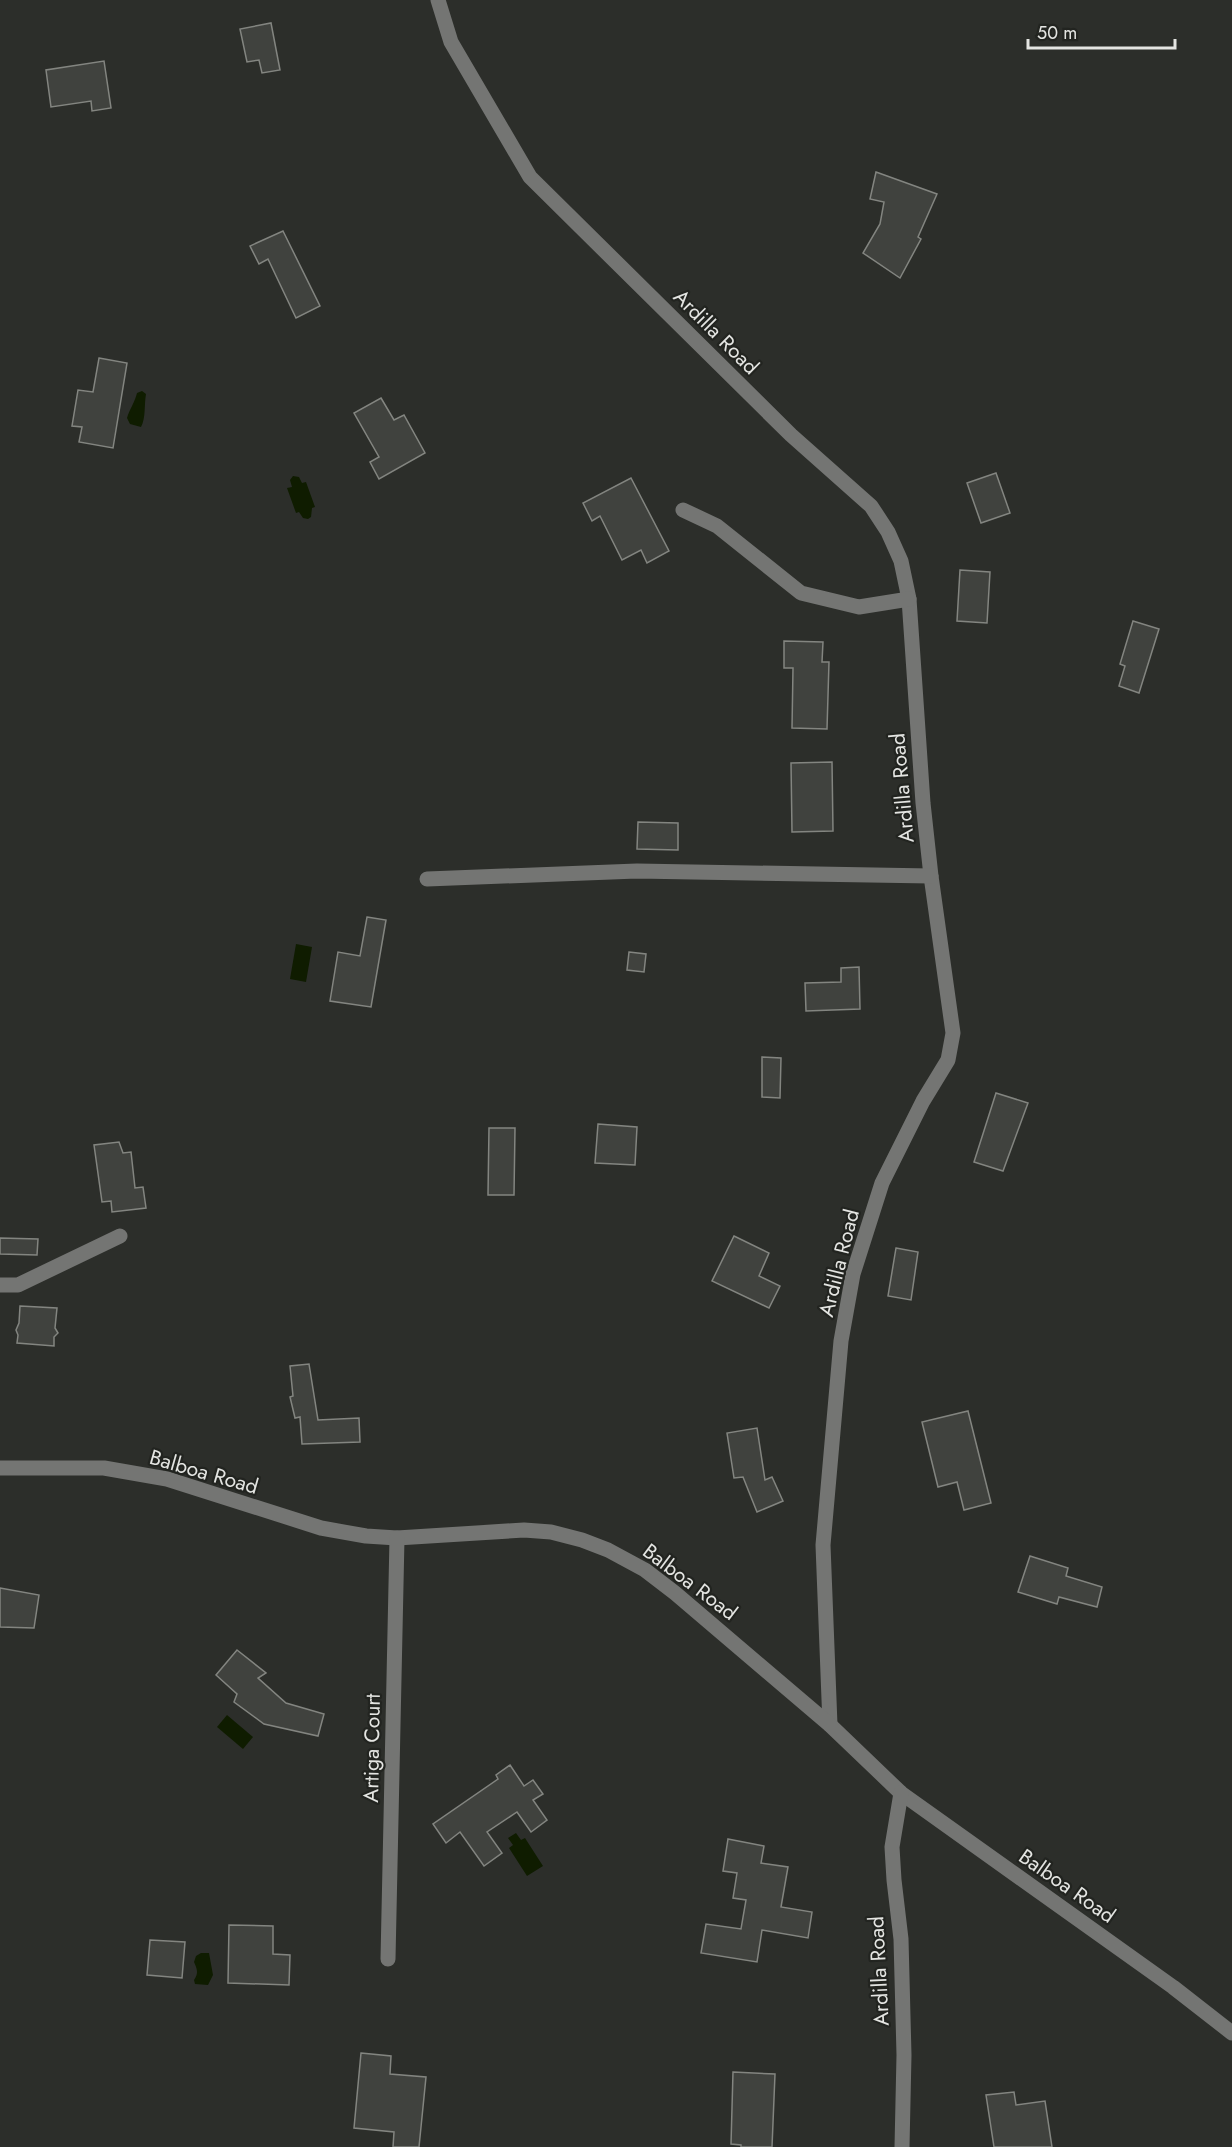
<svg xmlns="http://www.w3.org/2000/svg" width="1232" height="2147" viewBox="0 0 1232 2147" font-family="Jost,sans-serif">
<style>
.water{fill:#0f1c00}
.building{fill:#40423e;stroke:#838580;stroke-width:1.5}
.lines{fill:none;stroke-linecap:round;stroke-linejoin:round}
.minor{stroke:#747573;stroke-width:15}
.labels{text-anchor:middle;stroke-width:4.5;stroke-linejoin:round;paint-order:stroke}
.street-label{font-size:21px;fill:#e4e5e2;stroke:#222420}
</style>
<rect width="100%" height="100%" fill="#2c2e2a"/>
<g class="water">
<path d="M 142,391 L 146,394 C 144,405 146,418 141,427 L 130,424 L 127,418 C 129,410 135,402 137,393 Z"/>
<path d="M 293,476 L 299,477 L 302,483 L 306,482 L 315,507 L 312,508 L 311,517 L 308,519 L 303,518 L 299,512 L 296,513 L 287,488 L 292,487 L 290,480 Z"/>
<path d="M 296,944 L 312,947 L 306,982 L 290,979 Z"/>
<path d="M 227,1715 L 253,1737 L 243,1749 L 217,1727 Z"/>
<path d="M 516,1833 L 521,1840 L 525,1838 L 543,1866 L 527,1876 L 509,1848 L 513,1845 L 508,1838 Z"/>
<path d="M 201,1953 L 209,1953 L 213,1975 L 208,1985 L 195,1984 L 194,1980 C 199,1973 197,1969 194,1962 L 196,1956 Z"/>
</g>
<g class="building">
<path d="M 271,23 L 280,70 L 262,73 L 259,60 L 247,62 L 240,29 Z"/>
<path d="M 104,61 L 111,108 L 92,111 L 91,101 L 51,107 L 46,70 Z"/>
<path d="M 876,172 L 937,194 L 918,237 L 921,239 L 900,278 L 863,253 L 880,224 L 884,202 L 870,199 Z"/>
<path d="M 283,231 L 320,306 L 296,318 L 268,259 L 259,264 L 250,246 Z"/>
<path d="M 99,358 L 127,363 L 113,448 L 79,442 L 82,427 L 72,426 L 78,390 L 93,392 Z"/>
<path d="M 381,398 L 394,420 L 404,415 L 425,453 L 379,479 L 370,462 L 379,457 L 354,413 Z"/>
<path d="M 996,473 L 1010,513 L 981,523 L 967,483 Z"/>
<path d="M 631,478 L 669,551 L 647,563 L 641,550 L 622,560 L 600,516 L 592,521 L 583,503 Z"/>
<path d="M 960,570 L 990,572 L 987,623 L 957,621 Z"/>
<path d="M 1133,621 L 1159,629 L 1139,693 L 1119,686 L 1125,666 L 1120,664 Z"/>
<path d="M 784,641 L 823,642 L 822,662 L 829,662 L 827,729 L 792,728 L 793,668 L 784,668 Z"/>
<path d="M 832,762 L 833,831 L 792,832 L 791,763 Z"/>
<path d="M 638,822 L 678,823 L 678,850 L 637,849 Z"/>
<path d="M 367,917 L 386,920 L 371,1007 L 330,1001 L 338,952 L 360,956 Z"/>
<path d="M 629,952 L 646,954 L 644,972 L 627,970 Z"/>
<path d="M 859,967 L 860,1009 L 806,1011 L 805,983 L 841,982 L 841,968 Z"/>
<path d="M 762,1057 L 781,1058 L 780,1098 L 762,1097 Z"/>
<path d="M 996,1093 L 1028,1103 L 1003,1171 L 974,1162 Z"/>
<path d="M 598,1124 L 637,1127 L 635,1165 L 595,1163 Z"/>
<path d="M 489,1128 L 515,1128 L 514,1195 L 488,1195 Z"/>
<path d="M 119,1142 L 123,1153 L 131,1152 L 135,1188 L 143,1187 L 146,1208 L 112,1212 L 111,1201 L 102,1202 L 94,1145 Z"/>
<path d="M 734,1236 L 769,1253 L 759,1276 L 780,1286 L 769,1308 L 712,1281 Z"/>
<path d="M 0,1238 L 38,1239 L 37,1255 L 0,1254 Z"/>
<path d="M 896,1248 L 918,1252 L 911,1300 L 888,1296 Z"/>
<path d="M 20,1306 L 57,1308 L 55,1328 L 58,1333 L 54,1337 L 54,1346 L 17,1343 L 18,1335 L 16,1330 L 19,1323 Z"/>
<path d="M 309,1364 L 318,1420 L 359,1418 L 360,1442 L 302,1444 L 300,1417 L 295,1418 L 290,1397 L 293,1396 L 290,1366 Z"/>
<path d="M 968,1411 L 991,1503 L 964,1510 L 957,1482 L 938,1487 L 922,1422 Z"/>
<path d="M 757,1428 L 765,1480 L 772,1477 L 783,1501 L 757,1512 L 743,1477 L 734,1478 L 727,1433 Z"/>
<path d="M 1030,1556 L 1068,1568 L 1066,1576 L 1102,1587 L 1097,1607 L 1059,1597 L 1057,1604 L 1018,1592 Z"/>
<path d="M 0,1588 L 39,1595 L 34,1628 L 0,1627 Z"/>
<path d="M 237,1650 L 266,1673 L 258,1678 L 286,1703 L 324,1714 L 318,1736 L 264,1724 L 234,1702 L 237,1694 L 216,1675 Z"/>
<path d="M 510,1765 L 524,1786 L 533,1780 L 543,1794 L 533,1800 L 547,1820 L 531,1832 L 517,1812 L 487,1832 L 502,1853 L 484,1866 L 460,1832 L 446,1843 L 433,1824 L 498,1779 L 496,1775 Z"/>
<path d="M 728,1839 L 764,1846 L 761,1863 L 788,1867 L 781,1907 L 812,1912 L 808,1938 L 762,1930 L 757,1962 L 701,1953 L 706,1924 L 741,1929 L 746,1900 L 733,1898 L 737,1873 L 723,1871 Z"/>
<path d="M 229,1925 L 273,1926 L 273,1954 L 290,1955 L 289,1985 L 228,1983 Z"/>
<path d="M 150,1940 L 185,1942 L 182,1978 L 147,1975 Z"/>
<path d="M 361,2053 L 391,2056 L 390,2074 L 426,2077 L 419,2147 L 393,2147 L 394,2132 L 354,2128 Z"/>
<path d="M 733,2072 L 775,2074 L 772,2147 L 741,2147 L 741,2145 L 731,2144 Z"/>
<path d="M 1014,2092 L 1016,2105 L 1045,2101 L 1052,2147 L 994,2147 L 986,2095 Z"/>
</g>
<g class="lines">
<g class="minor">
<path d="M 438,0 L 451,42 L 530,177 L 791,435 L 871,506 L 888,532 L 901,561 L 909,599 L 923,803 L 931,876 L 953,1033 L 948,1060 L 923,1101 L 882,1183 L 853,1274 L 841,1341 L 823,1545 L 830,1725"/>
<path d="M 683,510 L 717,526 L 801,593 L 859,607 L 909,599"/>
<path d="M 427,879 L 637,871 L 931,876"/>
<path d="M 0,1285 L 18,1285 L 120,1236"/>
<path d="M 0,1468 L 104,1468 L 167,1479 L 321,1528 L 366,1536 L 397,1538 L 524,1530 L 551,1532 L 582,1540 L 608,1550 L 645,1570 L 675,1593 L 830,1725 L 901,1793 L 1173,1987 L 1232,2033"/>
<path d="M 901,1793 L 892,1847 L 894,1880 L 901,1939 L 904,2055 L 902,2147"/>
<path d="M 388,1959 L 397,1538"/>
</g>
</g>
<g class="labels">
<g class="street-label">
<text transform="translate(716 332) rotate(45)" y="7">Ardilla Road</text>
<text transform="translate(902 788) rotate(-95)" y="7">Ardilla Road</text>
<text transform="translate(839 1263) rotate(-76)" y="7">Ardilla Road</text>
<text transform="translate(204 1472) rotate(16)" y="7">Balboa Road</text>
<text transform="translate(690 1582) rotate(37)" y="7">Balboa Road</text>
<text transform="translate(372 1748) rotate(-89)" y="7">Artiga Court</text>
<text transform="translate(1067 1886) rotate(35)" y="7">Balboa Road</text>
<text transform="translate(879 1971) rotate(-93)" y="7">Ardilla Road</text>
</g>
</g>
<path d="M1028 39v9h147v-9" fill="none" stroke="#e4e5e2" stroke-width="3"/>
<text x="1037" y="39" font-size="18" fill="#e4e5e2" stroke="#222420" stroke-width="4.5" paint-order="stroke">50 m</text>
</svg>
